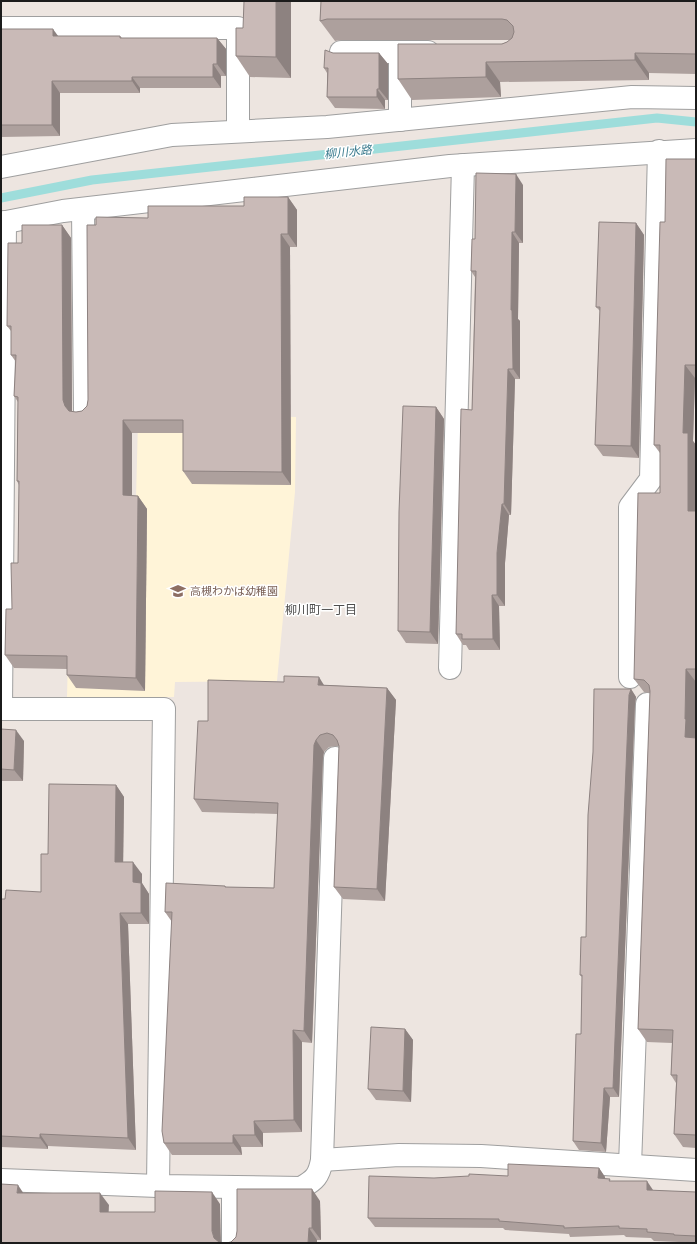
<svg xmlns="http://www.w3.org/2000/svg" width="697" height="1244" viewBox="0 0 697 1244" font-family="'Alegreya Sans','Noto Sans JP',sans-serif">
<style>
.education{fill:#fff4d8}
.lines{fill:none;stroke-linecap:round;stroke-linejoin:round}
.stream{stroke:#9edddb;stroke-width:9}
.street-casing{stroke:#9f9f9f;stroke-width:24}
.street{stroke:#fff;stroke-width:22}
.wall{fill:#ada09d}
.shaded-wall{fill:#8d8280}
.building{fill:#c9bab7;stroke:#8d8280}
.labels{text-anchor:middle;stroke-width:3;stroke-linejoin:round;paint-order:stroke}
.education-label{font-size:11px;fill:#785e54;stroke:#fff;text-anchor:start}
.water-label{font-size:12px;font-style:italic;fill:#3b7b8e;stroke:#fff}
.neighbourhood-label{font-size:12px;fill:#4e4e4e;stroke:#fff}
</style>
<rect width="100%" height="100%" fill="#ede5e0"/>
<path class="education" d="M 139,382 L 233,415 L 296,417 L 295,492 L 277,681 L 175,682 L 174,697 L 67,697 L 72,501 L 136,499 Z"/>
<g class="lines">
<path class="stream" d="M 1,198 L 92,180 L 657,118 L 696,122"/>
<g class="street-casing">
<g id="street">
<path d="M 1,28 L 238,28 L 238,131"/>
<path d="M 341,52 L 428,52"/>
<path d="M 400,53 L 400,120"/>
<path d="M 1,167 L 172,135 L 327,127 L 632,97 L 696,98"/>
<path d="M 83,209 L 85,413"/>
<path d="M 1,223 L 63,211 L 450,166 L 696,150"/>
<path d="M 450,668 L 463,165"/>
<path d="M 630,677 L 630,507 L 651,479 L 659,151"/>
<path d="M 1,709 L 164,709 L 158,1186"/>
<path d="M 1,709 L 5,222"/>
<path d="M 322,1160 L 399,1155 L 481,1156 L 696,1170"/>
<path d="M 630,1165 L 647,704"/>
<path d="M 1,1180 L 158,1186 L 301,1188 C 315,1180 319,1176 322,1160 L 335,758"/>
<path d="M 233,1243 L 233,1187"/>
</g>
</g>
<use href="#street" class="street"/>
</g>
<g class="wall">
<path d="M 291,1 L 291,78 L 250,77 L 236,56 L 243,28 Z"/>
<path d="M 321,1 L 696,1 L 696,74 L 649,73 L 649,80 L 500,82 L 501,97 L 412,100 L 398,79 L 507,42 L 511,40 L 341,40 L 335,41 L 320,21 Z"/>
<path d="M 1,29 L 58,36 L 120,36 L 122,38 L 217,38 L 226,49 L 226,76 L 221,76 L 221,88 L 140,88 L 140,93 L 60,93 L 60,136 L 1,137 Z"/>
<path d="M 333,53 L 379,53 L 388,64 L 388,100 L 385,100 L 385,109 L 335,108 L 327,97 L 327,73 L 324,68 Z"/>
<path d="M 696,159 L 696,378 L 695,378 L 693,441 L 696,445 L 696,682 L 695,731 L 696,733 L 696,1148 L 683,1147 L 674,1134 L 676,1083 L 671,1075 L 672,1043 L 647,1042 L 638,1029 L 650,693 L 644,692 L 634,679 L 660,493 L 660,453 L 654,445 L 665,222 Z"/>
<path d="M 523,185 L 523,243 L 519,243 L 518,319 L 520,321 L 520,379 L 515,379 L 511,515 L 509,515 L 505,563 L 505,606 L 499,606 L 500,650 L 469,650 L 466,645 L 463,645 L 456,634 L 472,410 L 475,277 L 471,271 L 475,239 Z"/>
<path d="M 288,197 L 297,210 L 297,247 L 290,247 L 291,485 L 192,484 L 183,471 L 183,433 L 132,433 L 132,496 L 138,496 L 147,509 L 145,691 L 76,688 L 67,675 L 67,669 L 14,668 L 5,655 L 12,609 L 18,563 L 19,485 L 17,481 L 18,402 L 14,396 L 16,362 L 11,355 L 11,331 L 7,326 L 22,243 L 62,225 L 71,238 L 72,412 L 76,412 L 82,411 L 87,406 L 88,400 L 96,225 L 244,206 Z"/>
<path d="M 636,223 L 644,235 L 639,458 L 603,456 L 595,445 L 600,311 L 596,307 Z"/>
<path d="M 436,407 L 444,419 L 438,644 L 406,643 L 398,631 Z"/>
<path d="M 324,685 L 387,688 L 396,700 L 385,901 L 343,899 L 334,887 L 339,746 L 336,746 L 329,747 L 324,752 L 323,757 L 312,1043 L 302,1042 L 302,1132 L 263,1133 L 263,1147 L 241,1147 L 242,1155 L 172,1155 L 164,1143 L 172,922 L 165,912 L 225,886 L 226,887 L 274,888 L 278,814 L 202,812 L 194,799 L 208,721 Z"/>
<path d="M 631,689 L 636,697 L 635,704 L 619,1097 L 610,1097 L 606,1152 L 579,1150 L 573,1141 L 581,1034 L 582,977 L 580,975 Z"/>
<path d="M 1,729 L 24,741 L 23,781 L 1,781 Z"/>
<path d="M 116,785 L 124,797 L 123,862 L 142,874 L 142,883 L 149,894 L 149,924 L 128,924 L 136,1150 L 48,1146 L 48,1149 L 1,1147 L 1,899 L 5,899 L 41,892 L 48,854 Z"/>
<path d="M 405,1029 L 413,1040 L 411,1102 L 376,1100 L 368,1089 Z"/>
<path d="M 599,1168 L 605,1177 L 605,1179 L 611,1181 L 653,1191 L 696,1192 L 696,1243 L 680,1243 L 679,1242 L 654,1241 L 651,1238 L 626,1237 L 624,1235 L 570,1237 L 569,1234 L 505,1230 L 503,1228 L 375,1227 L 368,1218 L 434,1178 L 508,1176 Z"/>
<path d="M 320,1201 L 321,1240 L 231,1242 Z"/>
</g>
<g class="shaded-wall">
<path d="M 276,1 L 291,1 L 291,78 L 276,57 Z"/>
<path d="M 53,29 L 61,40 L 53,36 Z"/>
<path d="M 217,38 L 226,49 L 226,76 L 217,64 Z"/>
<path d="M 379,53 L 388,64 L 388,100 L 379,89 Z"/>
<path d="M 635,53 L 649,73 L 649,80 L 635,60 Z"/>
<path d="M 486,62 L 500,82 L 501,97 L 486,77 Z"/>
<path d="M 213,64 L 221,76 L 221,88 L 213,77 Z"/>
<path d="M 132,77 L 140,88 L 140,93 L 132,81 Z"/>
<path d="M 52,81 L 60,93 L 60,136 L 52,125 Z"/>
<path d="M 377,89 L 385,100 L 385,109 L 377,97 Z"/>
<path d="M 516,174 L 523,185 L 523,243 L 515,232 Z"/>
<path d="M 288,197 L 297,210 L 297,247 L 288,234 Z"/>
<path d="M 636,223 L 644,235 L 639,458 L 631,446 Z"/>
<path d="M 62,225 L 71,238 L 72,413 L 74,419 L 65,406 L 63,400 Z"/>
<path d="M 512,232 L 519,243 L 518,319 L 520,321 L 520,379 L 513,369 L 511,310 Z"/>
<path d="M 281,234 L 290,247 L 291,485 L 282,472 Z"/>
<path d="M 685,365 L 695,378 L 693,441 L 696,445 L 696,523 L 688,511 L 683,433 Z"/>
<path d="M 508,369 L 515,379 L 511,515 L 504,504 Z"/>
<path d="M 436,407 L 444,419 L 438,644 L 430,632 Z"/>
<path d="M 123,420 L 132,433 L 132,508 L 123,495 Z"/>
<path d="M 138,496 L 147,509 L 145,691 L 136,678 Z"/>
<path d="M 502,504 L 509,515 L 505,563 L 505,606 L 497,595 L 497,553 Z"/>
<path d="M 492,595 L 499,606 L 500,650 L 493,639 Z"/>
<path d="M 686,669 L 696,682 L 695,731 L 696,733 L 695,751 L 685,737 L 685,719 Z"/>
<path d="M 319,677 L 327,690 L 318,685 Z"/>
<path d="M 387,688 L 396,700 L 385,901 L 377,889 Z"/>
<path d="M 631,689 L 636,697 L 635,704 L 619,1097 L 613,1088 L 629,695 Z"/>
<path d="M 16,730 L 24,741 L 23,781 L 14,770 Z"/>
<path d="M 316,740 L 324,752 L 323,757 L 312,1043 L 304,1031 L 314,745 Z"/>
<path d="M 116,785 L 124,797 L 123,874 L 115,862 Z"/>
<path d="M 133,862 L 142,874 L 142,883 L 149,894 L 149,924 L 141,913 L 133,882 Z"/>
<path d="M 120,913 L 128,924 L 136,1150 L 128,1138 Z"/>
<path d="M 405,1029 L 413,1040 L 411,1102 L 403,1091 Z"/>
<path d="M 293,1030 L 302,1042 L 302,1132 L 294,1120 Z"/>
<path d="M 604,1088 L 610,1097 L 606,1152 L 601,1143 Z"/>
<path d="M 254,1121 L 263,1133 L 263,1147 L 255,1135 Z"/>
<path d="M 40,1134 L 48,1146 L 48,1149 L 40,1138 Z"/>
<path d="M 233,1135 L 241,1147 L 242,1155 L 233,1143 Z"/>
<path d="M 599,1168 L 605,1177 L 604,1187 L 598,1178 Z"/>
<path d="M 647,1181 L 653,1190 L 647,1190 Z"/>
<path d="M 18,1185 L 26,1197 L 17,1193 Z"/>
<path d="M 312,1189 L 320,1201 L 321,1240 L 312,1228 Z"/>
<path d="M 212,1192 L 220,1204 L 221,1243 L 218,1243 L 214,1238 L 212,1231 Z"/>
<path d="M 100,1193 L 109,1205 L 108,1224 L 100,1212 Z"/>
<path d="M 309,1228 L 317,1240 L 317,1243 L 308,1243 Z"/>
</g>
<g class="building">
<path d="M 244,1 L 276,1 L 276,57 L 236,56 L 236,28 L 243,28 Z"/>
<path d="M 321,1 L 696,1 L 696,54 L 635,53 L 635,60 L 486,62 L 486,77 L 398,79 L 398,44 L 502,44 L 507,42 L 512,38 L 514,32 L 513,26 L 507,20 L 502,19 L 327,19 L 320,21 Z"/>
<path d="M 1,29 L 53,29 L 53,36 L 120,36 L 120,38 L 217,38 L 217,64 L 213,64 L 213,77 L 132,77 L 132,81 L 52,81 L 52,125 L 1,125 Z"/>
<path d="M 325,50 L 333,53 L 379,53 L 379,89 L 377,89 L 377,97 L 327,97 L 328,68 L 324,68 Z"/>
<path d="M 666,159 L 696,159 L 696,365 L 685,365 L 683,433 L 688,433 L 688,511 L 696,511 L 696,669 L 686,669 L 685,719 L 686,719 L 685,737 L 696,738 L 696,1135 L 674,1134 L 677,1075 L 671,1075 L 673,1030 L 638,1029 L 650,691 L 649,685 L 644,680 L 634,679 L 638,493 L 660,493 L 660,445 L 654,445 L 660,222 L 665,222 Z"/>
<path d="M 476,173 L 516,174 L 515,232 L 512,232 L 511,310 L 512,310 L 513,369 L 508,369 L 504,504 L 502,504 L 497,553 L 497,595 L 492,595 L 493,639 L 462,639 L 462,634 L 456,634 L 461,409 L 472,410 L 476,271 L 471,271 L 472,239 L 475,239 Z"/>
<path d="M 244,197 L 288,197 L 288,234 L 281,234 L 282,472 L 183,471 L 183,420 L 123,420 L 123,495 L 138,496 L 136,678 L 67,675 L 67,656 L 5,655 L 6,609 L 12,609 L 11,563 L 18,563 L 19,481 L 17,481 L 18,397 L 14,396 L 16,355 L 11,355 L 11,326 L 7,326 L 8,243 L 22,243 L 22,225 L 62,225 L 63,400 L 65,406 L 69,411 L 76,412 L 82,411 L 87,406 L 88,400 L 87,225 L 96,225 L 96,217 L 148,218 L 148,206 L 244,206 Z"/>
<path d="M 599,222 L 636,223 L 631,446 L 595,445 L 600,307 L 596,307 Z"/>
<path d="M 403,406 L 436,407 L 430,632 L 398,631 L 399,512 Z"/>
<path d="M 284,676 L 319,677 L 318,685 L 387,688 L 377,889 L 334,887 L 339,746 L 337,740 L 333,735 L 327,733 L 320,735 L 316,740 L 314,745 L 304,1031 L 293,1030 L 294,1120 L 254,1121 L 255,1135 L 233,1135 L 233,1143 L 164,1143 L 162,1131 L 172,912 L 165,912 L 166,883 L 225,886 L 225,887 L 274,888 L 278,803 L 194,799 L 198,721 L 208,721 L 208,680 L 284,682 Z"/>
<path d="M 594,689 L 631,689 L 629,695 L 613,1088 L 604,1088 L 601,1143 L 573,1141 L 576,1034 L 581,1034 L 582,975 L 580,975 L 581,937 L 586,937 L 588,815 L 593,752 Z"/>
<path d="M 1,729 L 16,730 L 14,770 L 1,769 Z"/>
<path d="M 49,784 L 116,785 L 115,862 L 133,862 L 133,882 L 141,883 L 141,913 L 120,913 L 128,1138 L 40,1134 L 40,1138 L 1,1136 L 1,899 L 5,899 L 6,890 L 41,892 L 41,854 L 48,854 Z"/>
<path d="M 371,1027 L 405,1029 L 403,1091 L 368,1089 Z"/>
<path d="M 508,1164 L 599,1168 L 598,1178 L 610,1179 L 609,1181 L 647,1181 L 647,1190 L 696,1192 L 696,1236 L 674,1235 L 674,1234 L 647,1232 L 647,1229 L 619,1228 L 619,1226 L 564,1228 L 564,1226 L 499,1221 L 499,1219 L 368,1218 L 369,1176 L 434,1178 L 469,1176 L 469,1174 L 508,1176 Z"/>
<path d="M 1,1184 L 18,1185 L 17,1193 L 100,1193 L 100,1212 L 155,1212 L 155,1191 L 212,1192 L 212,1231 L 214,1238 L 219,1242 L 223,1243 L 1,1243 Z"/>
<path d="M 237,1189 L 312,1189 L 312,1228 L 309,1228 L 308,1243 L 226,1243 L 231,1242 L 236,1237 L 237,1231 Z"/>
</g>
<defs>
<g id="school-bare" transform="scale(1.2)"><path d="M0-5L7-2L0 1L-7-2ZM-4 1L0 2.5L4 1V4Q0 6-4 4Z" fill="#8d6e63" stroke="#fff" stroke-width="2.5" paint-order="stroke"/></g>
</defs>
<g fill-rule="evenodd">
<use href="#school-bare" x="178" y="591"/>
</g>
<g class="labels">
<g class="education-label">
<text x="190" y="595">高槻わかば幼稚園</text>
</g>
<g class="water-label">
<text transform="translate(348 152) rotate(-6)" y="4">柳川水路</text>
</g>
<g class="neighbourhood-label">
<text x="321" y="614">柳川町一丁目</text>
</g>
</g>
<rect width="697" height="1244" fill="none" stroke="#1b1b1b" stroke-width="4"/>
</svg>
